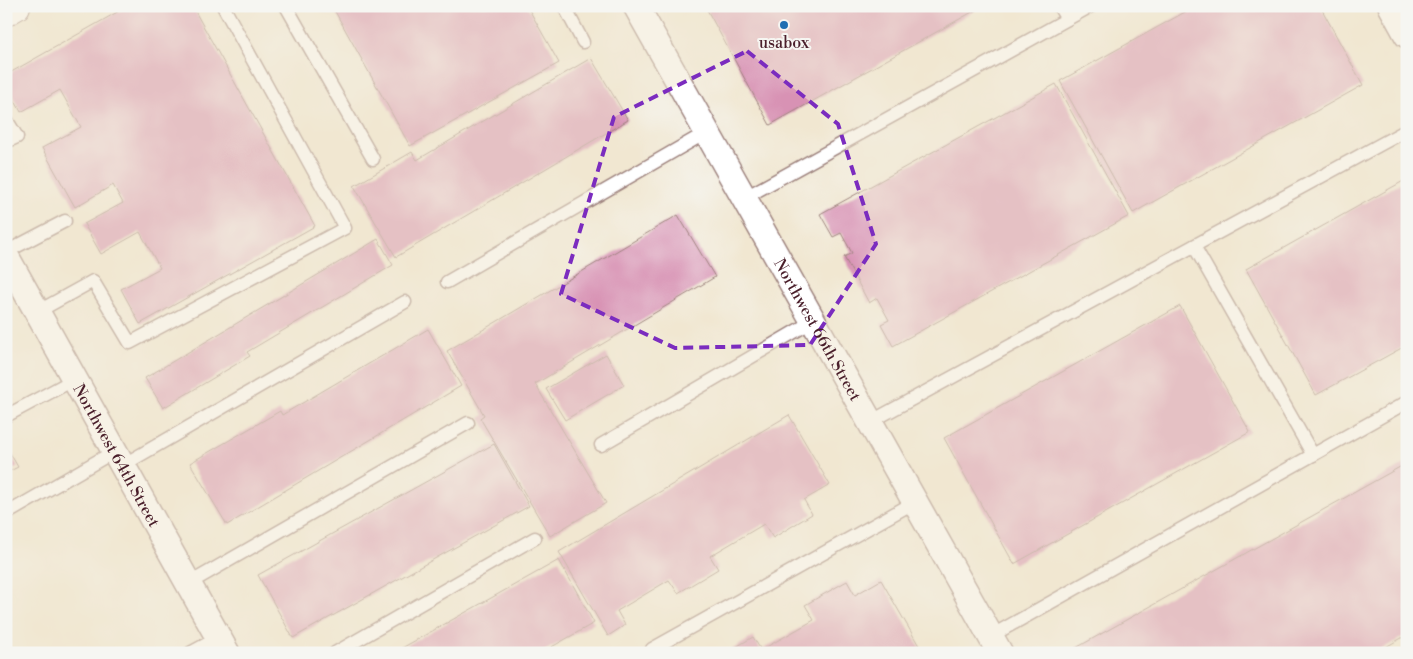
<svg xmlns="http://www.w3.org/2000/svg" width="1413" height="659" viewBox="0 0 1413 659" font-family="'Libre Bodoni',serif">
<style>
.building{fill:#d892b4}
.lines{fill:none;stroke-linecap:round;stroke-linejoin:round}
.lane-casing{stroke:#9e837e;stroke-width:15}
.street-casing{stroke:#9e837e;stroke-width:28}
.secondary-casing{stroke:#9e837e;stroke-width:30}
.lane{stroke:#fff;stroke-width:12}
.street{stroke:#fff;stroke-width:25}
.secondary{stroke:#fff;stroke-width:28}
.marked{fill:none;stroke:#7b2cbf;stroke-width:4;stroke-dasharray:10 6;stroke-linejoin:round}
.poi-dot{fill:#1f6fb2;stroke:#f6f6f2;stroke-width:2}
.labels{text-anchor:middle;stroke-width:4;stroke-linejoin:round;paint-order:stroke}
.poi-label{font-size:16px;fill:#4a1f2b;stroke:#f6f6f2}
.street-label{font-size:16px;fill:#4a1f2b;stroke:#f6f6f2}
</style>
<rect width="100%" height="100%" fill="#f6f6f2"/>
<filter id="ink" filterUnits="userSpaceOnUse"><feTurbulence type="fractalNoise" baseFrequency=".02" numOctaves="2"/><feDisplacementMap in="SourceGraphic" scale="10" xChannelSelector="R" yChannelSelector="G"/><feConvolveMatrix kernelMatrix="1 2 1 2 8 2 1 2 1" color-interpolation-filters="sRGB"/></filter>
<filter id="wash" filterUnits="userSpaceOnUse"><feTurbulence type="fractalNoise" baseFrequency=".0096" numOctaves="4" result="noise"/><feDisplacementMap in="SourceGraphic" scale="20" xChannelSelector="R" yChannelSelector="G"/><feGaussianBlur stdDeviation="1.12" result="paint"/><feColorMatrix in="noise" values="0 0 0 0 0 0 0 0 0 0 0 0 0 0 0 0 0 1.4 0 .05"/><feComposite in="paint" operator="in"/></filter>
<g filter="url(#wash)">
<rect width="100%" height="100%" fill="#f1e7d1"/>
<g id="blocks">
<g class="building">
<path d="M 128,6 L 192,6 L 315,226 L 140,324 L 121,289 L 160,268 L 140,232 L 101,254 L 84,224 L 123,203 L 113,185 L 75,207 L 42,148 L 81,127 L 60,90 L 21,112 L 6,84 L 6,75 Z"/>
<path d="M 332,6 L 527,6 L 559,63 L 410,146 Z"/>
<path d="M 705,6 L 983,6 L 770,125 Z"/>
<path d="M 1196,6 L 1320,6 L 1363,85 L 1133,213 L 1060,81 Z"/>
<path d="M 591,58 L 628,120 L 396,257 L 354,186 L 412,152 L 417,160 Z"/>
<path d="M 1056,84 L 1129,216 L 893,346 L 881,324 L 889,320 L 877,298 L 869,303 L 844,257 L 852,253 L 841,233 L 833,237 L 820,214 Z"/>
<path d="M 1407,179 L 1407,345 L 1316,395 L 1246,269 Z"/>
<path d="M 678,215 L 715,277 L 535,384 L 606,503 L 550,536 L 480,418 L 484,415 L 447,351 Z"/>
<path d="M 378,239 L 393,265 L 247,352 L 250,356 L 163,408 L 145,378 Z"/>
<path d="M 1180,306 L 1250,432 L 1014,564 L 944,438 Z"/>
<path d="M 428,329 L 461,386 L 227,525 L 190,463 L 280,411 L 282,415 Z"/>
<path d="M 606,354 L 624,385 L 565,420 L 546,389 Z"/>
<path d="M 789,415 L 830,485 L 804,500 L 812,514 L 773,538 L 764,524 L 710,556 L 718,569 L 678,593 L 669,580 L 617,611 L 625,625 L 608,636 L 559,552 Z"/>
<path d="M 494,444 L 529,506 L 293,638 L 258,575 Z"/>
<path d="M 6,446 L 18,467 L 6,473 Z"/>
<path d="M 1407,463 L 1407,635 L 1375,653 L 1067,653 Z"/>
<path d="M 559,560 L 594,623 L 541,653 L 393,653 Z"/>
<path d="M 881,580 L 922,651 L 918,653 L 726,653 L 753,637 L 761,650 L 814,620 L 805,605 L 847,581 L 855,595 Z"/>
</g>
</g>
</g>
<g filter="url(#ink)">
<use href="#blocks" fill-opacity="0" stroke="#9e837e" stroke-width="1"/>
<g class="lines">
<g class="lane-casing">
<g id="lane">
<path d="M 286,6 L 373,159"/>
<path d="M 564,6 L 583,42"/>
<path d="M 1059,6 L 1067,19"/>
<path d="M 6,119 L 17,137 L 6,142"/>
<path d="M 744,198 L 1091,6"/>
<path d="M 1194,246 L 1313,455"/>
<path d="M 6,252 L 65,221"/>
<path d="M 447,282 L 707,132"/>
<path d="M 37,312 L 93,281 L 130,343 L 345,228 L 223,6"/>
<path d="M 6,416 L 75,379"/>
<path d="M 870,422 L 1407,130"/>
<path d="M 601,445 L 813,321"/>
<path d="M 123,465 L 405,302"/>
<path d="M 6,514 L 115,451"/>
<path d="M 188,584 L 468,423"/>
<path d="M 991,636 L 1407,402"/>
<path d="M 652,649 L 915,502"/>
<path d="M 190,653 L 218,638"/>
<path d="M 335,653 L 535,538"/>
</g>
</g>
<g class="street-casing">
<g id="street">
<path id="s1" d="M 636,6 L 1000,653"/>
<path d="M 1391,6 L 1407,35"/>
<path id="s2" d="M 6,256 L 227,653"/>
</g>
</g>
<g class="secondary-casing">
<path id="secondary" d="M 6,12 L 16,6"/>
</g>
<use href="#lane" class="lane"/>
<use href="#street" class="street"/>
<use href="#secondary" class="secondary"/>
</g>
</g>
<path d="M0 0H1413V659H0ZM 747,51 L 838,124 L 876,244 L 810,345 L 675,348 L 561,294 L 614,117 Z" fill="#f1e7d1" fill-opacity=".55" fill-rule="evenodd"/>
<path class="marked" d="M 747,51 L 838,124 L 876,244 L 810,345 L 675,348 L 561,294 L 614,117 Z"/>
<circle class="poi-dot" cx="784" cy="25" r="5"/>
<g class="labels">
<g class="poi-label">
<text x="784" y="48">usabox</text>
</g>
<g class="street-label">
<text dy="6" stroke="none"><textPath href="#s1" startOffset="371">Northwest 66th Street</textPath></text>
<text dy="6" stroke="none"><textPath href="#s2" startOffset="228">Northwest 64th Street</textPath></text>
</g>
</g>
<rect width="1413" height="659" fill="none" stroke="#f6f6f2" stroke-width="25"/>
</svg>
